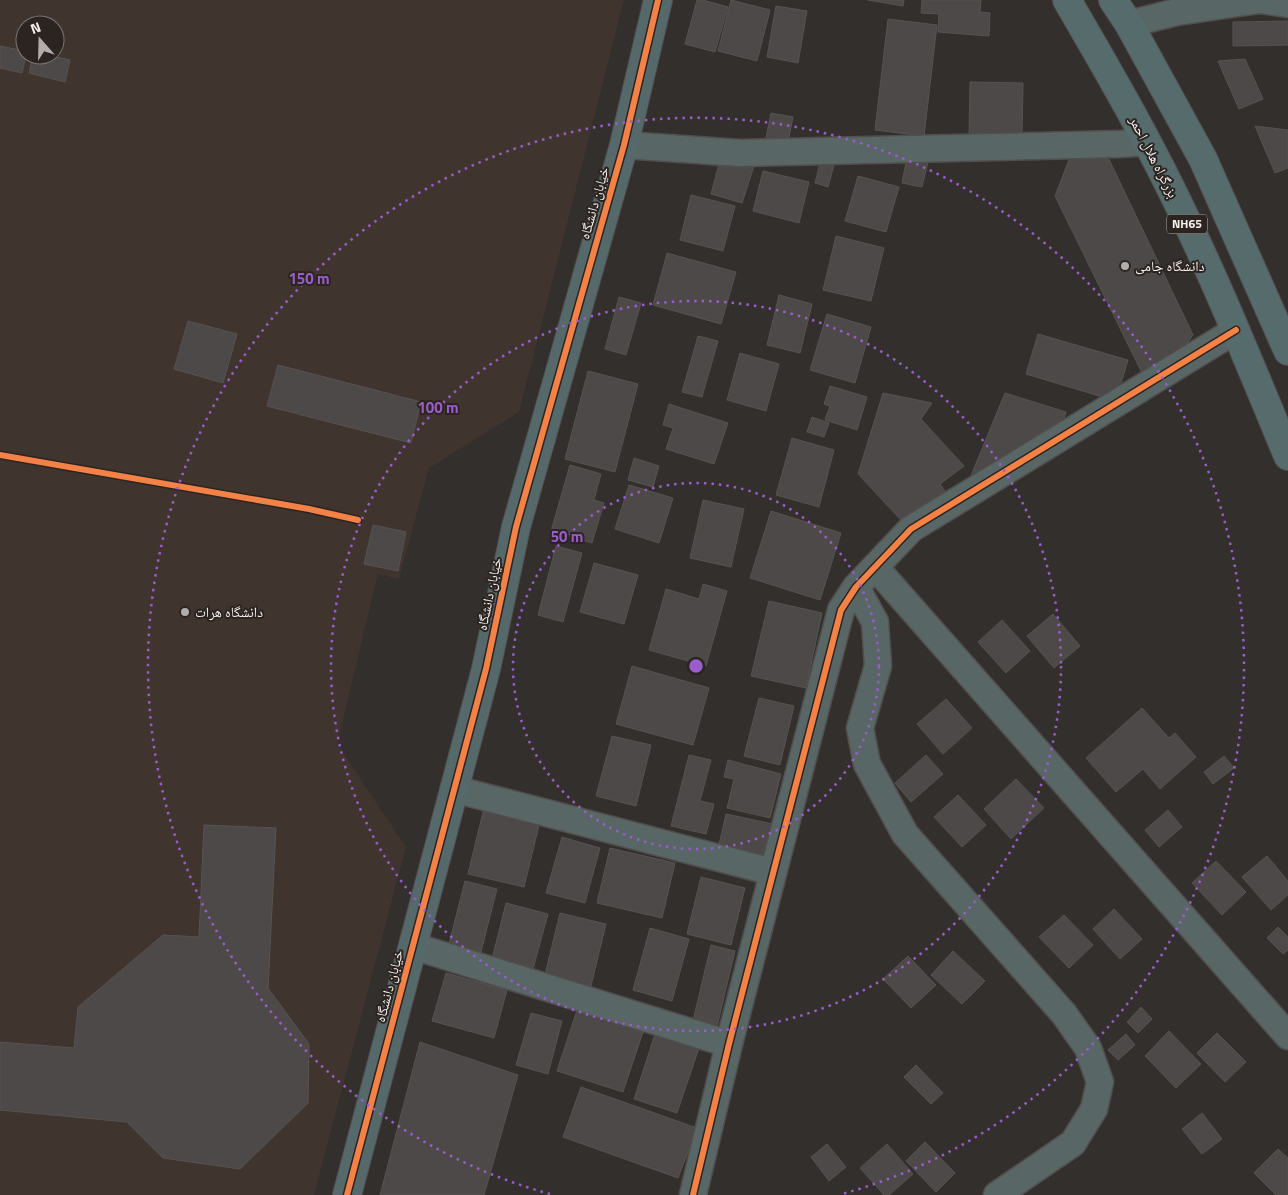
<svg xmlns="http://www.w3.org/2000/svg" width="1288" height="1195" viewBox="0 0 1288 1195" font-family="'Titillium Web','Noto Naskh Arabic',sans-serif">
<style>
.built{fill:#40342f;fill-rule:evenodd}
.building{fill:#4c4948;stroke:#565351}
.lines{fill:none;stroke-linecap:round;stroke-linejoin:round}
.street-casing{stroke:#514e4d;stroke-width:29}
.secondary-casing{stroke:#514e4d;stroke-width:30}
.highway-casing{stroke:#514e4d;stroke-width:30}
.street{stroke:#596666;stroke-width:26}
.secondary{stroke:#56696a;stroke-width:28}
.highway{stroke:#566b6c;stroke-width:28}
.cycleway-casing{stroke:#2b2421;stroke-width:9}
.cycleway{stroke:#f48246;stroke-width:6}
.ring{fill:none;stroke:#9a5dcb;stroke-width:2.5;stroke-dasharray:2.5 5}
.poi-dot{fill:#b2adab;stroke:#2b2421;stroke-width:2}
.labels{text-anchor:middle;stroke-width:4;stroke-linejoin:round;paint-order:stroke}
.shield{fill:#2b2421;stroke:#b9b4b1;stroke-width:1}
.shield-label{font-size:12px;font-weight:bold;fill:#f6f1ef}
.street-label{font-size:14px;fill:#f6f1ef;stroke:#2b2421}
.poi-label{font-size:14px;fill:#f6f1ef;stroke:#2b2421;text-anchor:start}
.centre{fill:#9a5dcb;stroke:#2b2421;stroke-width:2.5}
.ring-label{font-size:15px;text-anchor:middle;font-weight:bold;fill:#9a5dcb;stroke:#2b2421;stroke-width:4;stroke-linejoin:round;paint-order:stroke}
</style>
<rect width="100%" height="100%" fill="#332f2d"/>
<path class="built" d="M 0,0 L 624,0 L 519,412 L 429,468 L 399,579 L 378,574 L 337,744 L 406,847 L 314,1195 L 0,1195 ZM 25,25 L 55,25 L 55,55 L 25,55 Z"/>
<g class="building">
<path d="M 697,0 L 703,0 L 728,7 L 715,52 L 685,44 Z"/>
<path d="M 731,0 L 770,10 L 757,61 L 718,51 Z"/>
<path d="M 868,0 L 904,0 L 903,6 Z"/>
<path d="M 922,0 L 981,0 L 980,12 L 990,13 L 989,36 L 938,32 L 939,14 L 921,13 Z"/>
<path d="M 776,6 L 807,11 L 798,63 L 767,57 Z"/>
<path d="M 888,19 L 937,25 L 924,136 L 875,130 Z"/>
<path d="M 1288,21 L 1288,45 L 1233,46 L 1233,22 Z"/>
<path d="M 0,46 L 25,51 L 26,55 L 22,73 L 0,68 Z"/>
<path d="M 33,55 L 48,55 L 70,60 L 65,82 L 29,73 Z"/>
<path d="M 1245,59 L 1263,99 L 1239,109 L 1218,61 Z"/>
<path d="M 970,82 L 1023,83 L 1022,136 L 969,135 Z"/>
<path d="M 771,113 L 793,117 L 787,147 L 765,143 Z"/>
<path d="M 1255,126 L 1288,130 L 1288,168 L 1275,173 Z"/>
<path d="M 1082,152 L 1106,153 L 1193,335 L 1180,353 L 1142,373 L 1055,196 L 1069,160 Z"/>
<path d="M 822,155 L 836,158 L 828,187 L 815,183 Z"/>
<path d="M 907,157 L 928,162 L 922,187 L 902,183 Z"/>
<path d="M 720,160 L 755,163 L 742,203 L 711,194 Z"/>
<path d="M 763,171 L 809,182 L 799,223 L 753,211 Z"/>
<path d="M 858,176 L 899,187 L 886,232 L 845,221 Z"/>
<path d="M 691,195 L 735,206 L 723,251 L 680,240 Z"/>
<path d="M 836,236 L 884,248 L 871,301 L 823,290 Z"/>
<path d="M 667,253 L 736,272 L 721,324 L 653,305 Z"/>
<path d="M 779,295 L 812,304 L 800,353 L 767,345 Z"/>
<path d="M 619,297 L 641,303 L 626,355 L 605,349 Z"/>
<path d="M 827,314 L 871,327 L 855,383 L 810,370 Z"/>
<path d="M 188,321 L 237,334 L 223,383 L 174,369 Z"/>
<path d="M 1038,334 L 1128,360 L 1116,401 L 1026,374 Z"/>
<path d="M 698,336 L 718,341 L 702,397 L 682,392 Z"/>
<path d="M 740,353 L 779,364 L 766,411 L 727,400 Z"/>
<path d="M 278,365 L 421,402 L 411,443 L 267,406 Z"/>
<path d="M 588,371 L 638,384 L 615,472 L 565,459 Z"/>
<path d="M 830,386 L 867,397 L 857,430 L 825,420 L 830,406 L 824,404 Z"/>
<path d="M 883,393 L 932,403 L 921,419 L 964,466 L 940,484 L 947,494 L 901,520 L 858,474 Z"/>
<path d="M 1005,393 L 1066,412 L 1059,434 L 970,478 Z"/>
<path d="M 669,404 L 728,423 L 714,464 L 666,449 L 673,428 L 663,425 Z"/>
<path d="M 812,417 L 829,423 L 824,437 L 807,432 Z"/>
<path d="M 792,438 L 834,450 L 819,507 L 776,495 Z"/>
<path d="M 634,458 L 659,466 L 653,487 L 628,480 Z"/>
<path d="M 570,465 L 601,474 L 594,500 L 604,503 L 592,543 L 551,531 Z"/>
<path d="M 629,485 L 673,498 L 659,543 L 615,529 Z"/>
<path d="M 703,500 L 744,509 L 731,567 L 690,558 Z"/>
<path d="M 771,511 L 841,533 L 820,600 L 750,578 Z"/>
<path d="M 373,525 L 406,532 L 398,571 L 364,564 Z"/>
<path d="M 556,546 L 582,553 L 563,622 L 538,615 Z"/>
<path d="M 594,563 L 638,575 L 624,624 L 580,612 Z"/>
<path d="M 703,584 L 727,591 L 706,666 L 649,650 L 666,589 L 699,599 Z"/>
<path d="M 769,601 L 822,613 L 806,688 L 751,676 Z"/>
<path d="M 1053,614 L 1080,646 L 1054,668 L 1027,636 Z"/>
<path d="M 1002,620 L 1030,651 L 1006,673 L 978,642 Z"/>
<path d="M 632,666 L 709,688 L 693,745 L 616,724 Z"/>
<path d="M 759,698 L 794,706 L 780,765 L 744,756 Z"/>
<path d="M 946,699 L 972,728 L 943,754 L 917,724 Z"/>
<path d="M 1142,708 L 1169,738 L 1175,733 L 1196,757 L 1160,789 L 1143,769 L 1116,792 L 1086,758 Z"/>
<path d="M 612,736 L 651,745 L 636,806 L 596,796 Z"/>
<path d="M 689,755 L 711,760 L 700,801 L 714,804 L 706,834 L 671,826 Z"/>
<path d="M 926,755 L 943,774 L 911,802 L 895,783 Z"/>
<path d="M 1224,756 L 1234,768 L 1213,784 L 1204,772 Z"/>
<path d="M 728,760 L 781,774 L 770,818 L 727,808 L 734,779 L 724,777 Z"/>
<path d="M 1016,779 L 1044,808 L 1011,839 L 984,809 Z"/>
<path d="M 958,795 L 986,825 L 962,847 L 934,817 Z"/>
<path d="M 484,808 L 540,821 L 524,887 L 468,874 Z"/>
<path d="M 1168,810 L 1182,827 L 1159,847 L 1145,830 Z"/>
<path d="M 726,814 L 773,824 L 766,859 L 718,849 Z"/>
<path d="M 204,825 L 276,828 L 268,988 L 309,1044 L 308,1103 L 240,1169 L 163,1158 L 127,1122 L 0,1110 L 0,1042 L 74,1048 L 78,1007 L 163,935 L 199,937 Z"/>
<path d="M 562,837 L 600,848 L 585,903 L 546,893 Z"/>
<path d="M 610,848 L 675,863 L 662,918 L 597,903 Z"/>
<path d="M 1267,856 L 1288,881 L 1288,895 L 1271,910 L 1242,877 Z"/>
<path d="M 1216,861 L 1246,892 L 1222,915 L 1192,883 Z"/>
<path d="M 701,877 L 745,888 L 731,945 L 687,934 Z"/>
<path d="M 465,881 L 497,889 L 479,960 L 447,952 Z"/>
<path d="M 506,903 L 548,914 L 533,969 L 492,959 Z"/>
<path d="M 1114,909 L 1142,939 L 1120,959 L 1093,929 Z"/>
<path d="M 560,913 L 606,924 L 589,994 L 543,983 Z"/>
<path d="M 1064,915 L 1093,945 L 1069,968 L 1039,937 Z"/>
<path d="M 1278,927 L 1288,937 L 1288,950 L 1283,954 L 1267,938 Z"/>
<path d="M 650,928 L 689,939 L 672,1001 L 633,990 Z"/>
<path d="M 711,945 L 735,951 L 715,1035 L 691,1029 Z"/>
<path d="M 953,951 L 985,981 L 962,1004 L 931,975 Z"/>
<path d="M 908,956 L 936,985 L 911,1008 L 883,979 Z"/>
<path d="M 446,973 L 507,990 L 494,1038 L 432,1021 Z"/>
<path d="M 578,1007 L 644,1029 L 623,1092 L 557,1071 Z"/>
<path d="M 1141,1007 L 1152,1019 L 1138,1033 L 1127,1022 Z"/>
<path d="M 531,1013 L 562,1021 L 548,1074 L 516,1065 Z"/>
<path d="M 656,1031 L 700,1045 L 677,1113 L 634,1099 Z"/>
<path d="M 1169,1031 L 1201,1064 L 1176,1088 L 1145,1056 Z"/>
<path d="M 1217,1033 L 1246,1062 L 1225,1082 L 1197,1053 Z"/>
<path d="M 1126,1034 L 1135,1045 L 1118,1060 L 1108,1050 Z"/>
<path d="M 420,1042 L 518,1075 L 484,1195 L 380,1195 Z"/>
<path d="M 916,1065 L 943,1093 L 931,1104 L 904,1077 Z"/>
<path d="M 581,1087 L 697,1128 L 678,1178 L 563,1137 Z"/>
<path d="M 1202,1113 L 1222,1139 L 1202,1154 L 1182,1129 Z"/>
<path d="M 925,1142 L 955,1173 L 936,1192 L 906,1161 Z"/>
<path d="M 827,1144 L 846,1167 L 829,1181 L 811,1157 Z"/>
<path d="M 887,1144 L 913,1174 L 889,1195 L 884,1195 L 860,1168 Z"/>
<path d="M 1278,1149 L 1288,1158 L 1288,1195 L 1276,1195 L 1254,1173 Z"/>
</g>
<g class="lines">
<g class="street-casing">
<g id="street">
<path d="M 1260,0 L 1288,4"/>
<path d="M 1129,24 L 1177,12 L 1259,0"/>
<path d="M 624,145 L 740,153 L 1120,144 L 1147,142"/>
<path d="M 875,567 L 1288,1036"/>
<path d="M 856,587 L 875,622 L 878,666 L 860,728 L 867,764 L 905,834 L 1064,1014 L 1088,1048 L 1100,1082 L 1094,1109 L 1073,1143 L 997,1195"/>
<path d="M 454,789 L 773,872"/>
<path d="M 413,946 L 729,1044"/>
<path d="M 693,1195 L 729,1044 L 841,610 L 856,587 L 911,529 L 1236,330"/>
</g>
</g>
<g class="secondary-casing">
<path id="secondary" d="M 347,1195 L 486,669 L 516,527 L 624,145 L 658,0"/>
</g>
<g class="highway-casing">
<g id="highway">
<path d="M 1067,0 C 1094,47 1122,94 1147,142 C 1201,243 1244,350 1288,456"/>
<path d="M 1113,0 L 1129,24 L 1203,159 L 1288,351"/>
</g>
</g>
<use href="#street" class="street"/>
<use href="#secondary" class="secondary"/>
<use href="#highway" class="highway"/>
<g class="cycleway-casing">
<g id="cycleway">
<path d="M 0,455 L 309,509 L 358,520"/>
<path d="M 347,1195 L 486,669 L 516,527 L 624,145 L 658,0"/>
<path d="M 693,1195 L 729,1044 L 841,610 L 856,587 L 911,529 L 1236,330"/>
</g>
</g>
<use href="#cycleway" class="cycleway"/>
</g>
<g class="ring">
<circle cx="696" cy="666" r="183"/>
<circle cx="696" cy="666" r="365"/>
<path d="M550 1194A548 548 0 1 1 842 1194"/>
</g>
<g class="poi-dot">
<circle cx="1125" cy="266" r="5"/>
<circle cx="185" cy="612" r="5"/>
</g>
<g class="labels">
<rect class="shield" x="1167" y="214.5" width="40" height="19" rx="4"/>
<g class="shield-label">
<text x="1187" y="228">NH65</text>
</g>
<g class="street-label">
<text transform="translate(1154 157) rotate(63)" y="5">بزرگراه هلال احمر</text>
<text transform="translate(594 203) rotate(-74)" y="5">خیابان دانشگاه</text>
<text transform="translate(489 594) rotate(-78)" y="5">خیابان دانشگاه</text>
<text transform="translate(389 986) rotate(-75)" y="5">خیابان دانشگاه</text>
</g>
<g class="poi-label">
<text x="1135" y="271">دانشگاه جامی</text>
<text x="195" y="617">دانشگاه هرات</text>
</g>
</g>
<circle cx="696" cy="666" r="8" class="centre"/>
<g class="ring-label">
<text x="309" y="284">150 m</text>
<text x="438" y="413">100 m</text>
<text x="567" y="542">50 m</text>
</g>
<g transform="translate(40 40) rotate(340)"><circle r="24" fill="#2b2421" stroke="#7c7673"/>
<path d="M0-4L9 19L0 12L-9 19Z" fill="#b2adab"/>
<text y="-8" font-size="14" font-weight="bold" text-anchor="middle" fill="#f6f1ef">N</text>
</g>
</svg>
